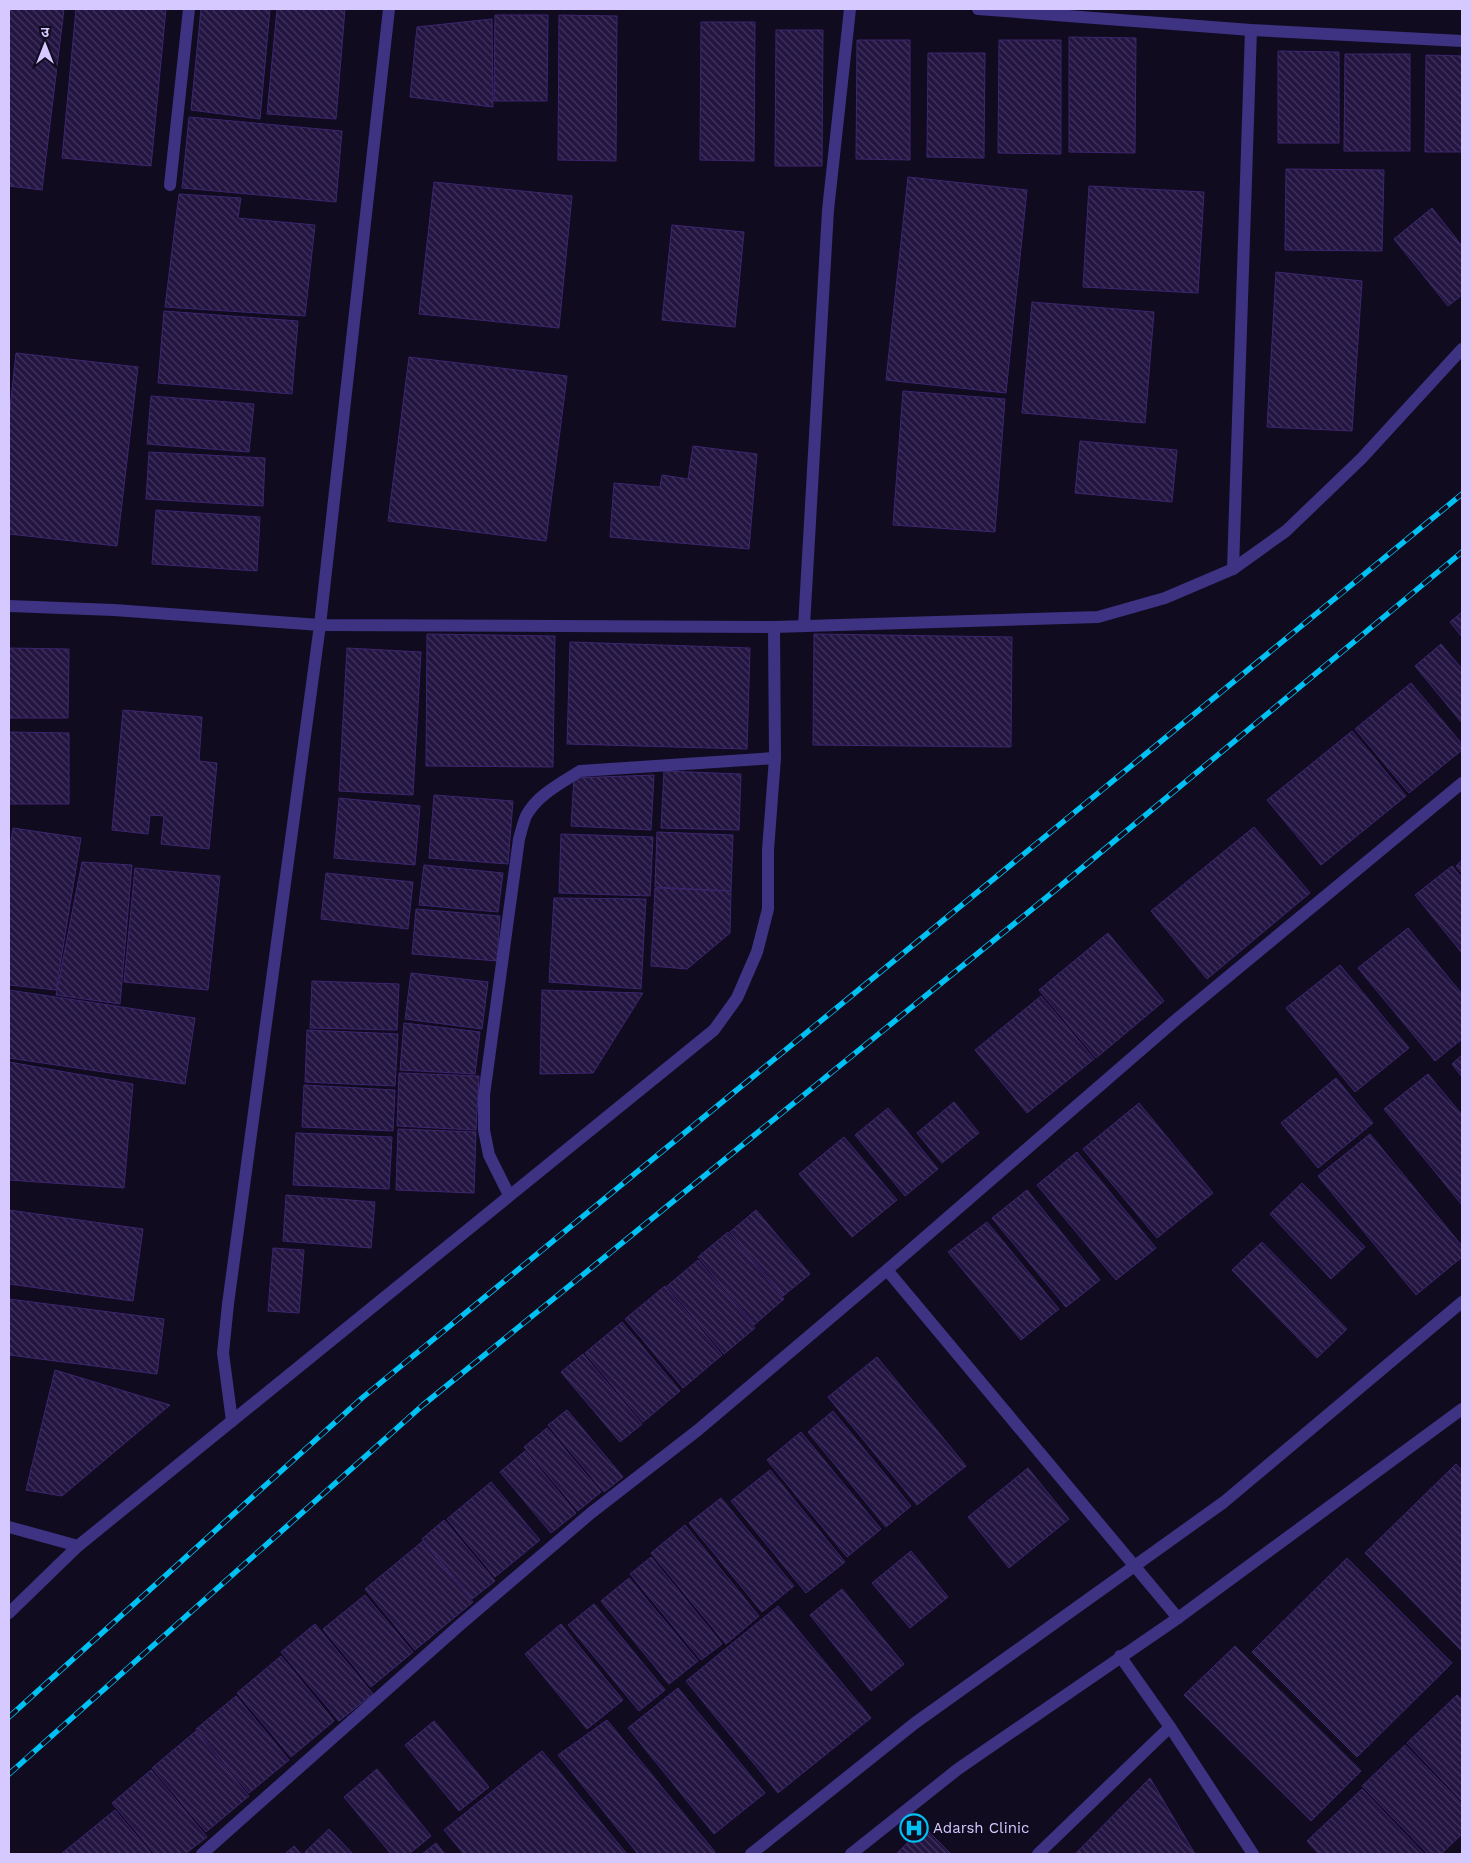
<svg xmlns="http://www.w3.org/2000/svg" width="1471" height="1863" viewBox="0 0 1471 1863" font-family="'Work Sans','Noto Sans Devanagari',sans-serif">
<style>
.building{fill:url(#building-back-hatch);stroke:#3c256f}
.lines{fill:none;stroke-linecap:round;stroke-linejoin:round}
.minor{stroke:#3e3282;stroke-width:12}
.rail-casing{stroke:#00c1f4;stroke-width:5.5}
.rail{stroke:#100b1f;stroke-width:4;stroke-dasharray:11;stroke-linecap:butt}
.labels{text-anchor:middle;stroke-width:4;stroke-linejoin:round;paint-order:stroke}
.poi-label{font-size:15px;fill:#d5c9ff;stroke:#100b1f;text-anchor:start}
</style>
<defs>
<pattern id="building-back-hatch" width="6" height="6" patternUnits="userSpaceOnUse" patternTransform="scale(1.25)"><rect width="6" height="6" fill="#231541"/><path d="M-1 5l2 2M0 0l6 6M5-1l2 2" fill="none" stroke="#42365e"/></pattern>
</defs>
<rect width="100%" height="100%" fill="#100b1f"/>
<g class="building">
<path d="M 9,9 L 64,9 L 42,190 L 9,186 Z"/>
<path d="M 76,9 L 166,9 L 151,166 L 62,158 Z"/>
<path d="M 201,9 L 270,9 L 260,119 L 191,110 Z"/>
<path d="M 277,9 L 345,9 L 336,119 L 267,114 Z"/>
<path d="M 495,15 L 548,15 L 547,101 L 494,101 Z"/>
<path d="M 559,15 L 617,16 L 616,161 L 558,160 Z"/>
<path d="M 492,19 L 493,107 L 410,97 L 417,27 Z"/>
<path d="M 701,22 L 755,22 L 754,161 L 700,160 Z"/>
<path d="M 776,30 L 823,30 L 822,166 L 775,166 Z"/>
<path d="M 1069,37 L 1136,38 L 1135,153 L 1069,152 Z"/>
<path d="M 857,40 L 910,40 L 910,160 L 856,159 Z"/>
<path d="M 999,40 L 1061,40 L 1061,154 L 998,153 Z"/>
<path d="M 1278,51 L 1339,52 L 1339,143 L 1278,143 Z"/>
<path d="M 928,53 L 985,53 L 984,158 L 927,157 Z"/>
<path d="M 1345,54 L 1410,54 L 1410,151 L 1344,151 Z"/>
<path d="M 1426,55 L 1462,56 L 1462,152 L 1425,152 Z"/>
<path d="M 189,117 L 342,131 L 336,202 L 182,188 Z"/>
<path d="M 1286,169 L 1384,170 L 1382,251 L 1285,250 Z"/>
<path d="M 908,177 L 1027,190 L 1006,393 L 886,380 Z"/>
<path d="M 434,182 L 572,196 L 559,328 L 419,314 Z"/>
<path d="M 1089,186 L 1204,192 L 1198,293 L 1083,287 Z"/>
<path d="M 179,194 L 241,198 L 238,218 L 315,225 L 305,316 L 165,307 Z"/>
<path d="M 1432,208 L 1462,246 L 1462,295 L 1448,306 L 1394,239 Z"/>
<path d="M 672,225 L 744,232 L 735,327 L 662,320 Z"/>
<path d="M 1276,272 L 1362,281 L 1352,431 L 1267,427 Z"/>
<path d="M 1032,302 L 1154,312 L 1145,423 L 1022,413 Z"/>
<path d="M 164,311 L 298,321 L 292,394 L 158,383 Z"/>
<path d="M 16,353 L 138,367 L 117,546 L 9,534 L 9,417 Z"/>
<path d="M 409,357 L 567,376 L 546,541 L 388,521 Z"/>
<path d="M 903,391 L 1005,399 L 995,532 L 893,525 Z"/>
<path d="M 151,396 L 254,404 L 249,452 L 147,444 Z"/>
<path d="M 1080,441 L 1177,450 L 1172,502 L 1075,493 Z"/>
<path d="M 693,446 L 757,454 L 749,549 L 610,537 L 614,483 L 660,487 L 662,475 L 688,479 Z"/>
<path d="M 149,452 L 265,458 L 263,506 L 146,499 Z"/>
<path d="M 156,510 L 260,517 L 257,571 L 152,564 Z"/>
<path d="M 1462,612 L 1462,637 L 1450,622 Z"/>
<path d="M 427,634 L 555,636 L 553,767 L 426,766 Z"/>
<path d="M 814,634 L 1012,637 L 1011,747 L 813,745 Z"/>
<path d="M 570,642 L 750,648 L 747,749 L 567,744 Z"/>
<path d="M 1441,644 L 1462,669 L 1462,723 L 1415,666 Z"/>
<path d="M 9,648 L 69,649 L 68,718 L 9,718 Z"/>
<path d="M 347,648 L 421,652 L 413,795 L 339,791 Z"/>
<path d="M 1411,683 L 1462,744 L 1462,750 L 1409,793 L 1355,729 Z"/>
<path d="M 123,710 L 202,717 L 199,761 L 217,763 L 209,849 L 161,844 L 164,816 L 150,815 L 148,834 L 112,830 Z"/>
<path d="M 1352,731 L 1406,796 L 1321,865 L 1267,800 Z"/>
<path d="M 9,732 L 69,733 L 69,804 L 9,804 Z"/>
<path d="M 664,771 L 741,774 L 739,830 L 661,828 Z"/>
<path d="M 654,775 L 651,830 L 571,826 L 574,778 Z"/>
<path d="M 434,795 L 513,801 L 508,864 L 429,858 Z"/>
<path d="M 339,798 L 420,806 L 415,865 L 334,858 Z"/>
<path d="M 1254,827 L 1310,893 L 1207,979 L 1151,911 Z"/>
<path d="M 13,828 L 81,838 L 56,990 L 9,985 L 9,853 Z"/>
<path d="M 657,832 L 733,835 L 731,891 L 655,887 Z"/>
<path d="M 561,834 L 653,837 L 650,896 L 559,893 Z"/>
<path d="M 1462,860 L 1462,873 L 1456,866 Z"/>
<path d="M 82,862 L 132,865 L 120,1004 L 56,995 Z"/>
<path d="M 424,865 L 503,873 L 498,912 L 419,905 Z"/>
<path d="M 1452,866 L 1462,878 L 1462,953 L 1415,895 Z"/>
<path d="M 135,868 L 220,876 L 208,990 L 124,982 Z"/>
<path d="M 326,873 L 413,882 L 408,929 L 321,919 Z"/>
<path d="M 655,888 L 731,891 L 730,933 L 687,969 L 651,966 Z"/>
<path d="M 554,898 L 646,899 L 641,989 L 549,982 Z"/>
<path d="M 416,909 L 500,916 L 497,961 L 412,954 Z"/>
<path d="M 1408,928 L 1462,994 L 1462,1039 L 1435,1061 L 1358,968 Z"/>
<path d="M 1108,933 L 1164,1001 L 1096,1058 L 1039,990 Z"/>
<path d="M 1340,965 L 1409,1048 L 1355,1092 L 1286,1008 Z"/>
<path d="M 411,973 L 488,982 L 482,1029 L 405,1019 Z"/>
<path d="M 312,981 L 399,984 L 397,1030 L 310,1028 Z"/>
<path d="M 9,990 L 195,1018 L 185,1084 L 9,1058 Z"/>
<path d="M 542,990 L 643,993 L 593,1073 L 540,1074 Z"/>
<path d="M 1041,996 L 1094,1059 L 1027,1113 L 975,1050 Z"/>
<path d="M 404,1023 L 480,1032 L 475,1074 L 400,1070 Z"/>
<path d="M 307,1030 L 398,1034 L 395,1086 L 305,1082 Z"/>
<path d="M 1462,1055 L 1462,1077 L 1452,1064 Z"/>
<path d="M 9,1062 L 133,1084 L 124,1188 L 9,1180 Z"/>
<path d="M 399,1073 L 479,1076 L 476,1130 L 397,1126 Z"/>
<path d="M 1428,1074 L 1462,1115 L 1462,1205 L 1384,1109 Z"/>
<path d="M 1336,1078 L 1373,1123 L 1318,1168 L 1281,1123 Z"/>
<path d="M 304,1085 L 395,1090 L 393,1131 L 302,1127 Z"/>
<path d="M 954,1102 L 979,1133 L 942,1163 L 917,1133 Z"/>
<path d="M 1139,1103 L 1213,1193 L 1157,1238 L 1083,1149 Z"/>
<path d="M 888,1108 L 938,1169 L 905,1196 L 855,1135 Z"/>
<path d="M 398,1129 L 476,1132 L 474,1193 L 396,1190 Z"/>
<path d="M 296,1133 L 392,1137 L 389,1189 L 293,1185 Z"/>
<path d="M 1370,1134 L 1462,1246 L 1462,1257 L 1416,1295 L 1318,1176 Z"/>
<path d="M 844,1137 L 897,1200 L 852,1237 L 799,1174 Z"/>
<path d="M 1077,1152 L 1156,1248 L 1116,1280 L 1037,1185 Z"/>
<path d="M 1302,1183 L 1365,1247 L 1331,1279 L 1270,1214 Z"/>
<path d="M 1027,1190 L 1100,1280 L 1066,1307 L 992,1218 Z"/>
<path d="M 286,1195 L 375,1202 L 371,1248 L 283,1241 Z"/>
<path d="M 9,1210 L 143,1229 L 133,1301 L 9,1284 Z"/>
<path d="M 756,1210 L 810,1274 L 783,1296 L 730,1232 Z"/>
<path d="M 987,1222 L 1059,1309 L 1021,1340 L 948,1252 Z"/>
<path d="M 728,1232 L 784,1299 L 754,1325 L 698,1257 Z"/>
<path d="M 1262,1242 L 1347,1329 L 1317,1358 L 1232,1270 Z"/>
<path d="M 273,1248 L 304,1250 L 299,1313 L 268,1311 Z"/>
<path d="M 698,1260 L 755,1328 L 724,1354 L 667,1286 Z"/>
<path d="M 665,1286 L 722,1355 L 683,1388 L 625,1319 Z"/>
<path d="M 9,1299 L 164,1319 L 157,1374 L 9,1355 Z"/>
<path d="M 622,1322 L 680,1391 L 643,1422 L 585,1353 Z"/>
<path d="M 583,1354 L 642,1424 L 620,1442 L 561,1372 Z"/>
<path d="M 877,1357 L 966,1466 L 917,1505 L 828,1397 Z"/>
<path d="M 55,1370 L 170,1405 L 62,1496 L 26,1490 Z"/>
<path d="M 567,1410 L 623,1477 L 604,1492 L 548,1425 Z"/>
<path d="M 833,1411 L 911,1506 L 886,1527 L 808,1432 Z"/>
<path d="M 547,1428 L 601,1492 L 578,1511 L 524,1447 Z"/>
<path d="M 801,1432 L 881,1529 L 847,1557 L 767,1460 Z"/>
<path d="M 525,1451 L 576,1513 L 551,1533 L 500,1472 Z"/>
<path d="M 1456,1464 L 1462,1470 L 1462,1651 L 1365,1553 Z"/>
<path d="M 1028,1468 L 1069,1519 L 1009,1568 L 968,1517 Z"/>
<path d="M 770,1470 L 845,1562 L 806,1593 L 731,1501 Z"/>
<path d="M 491,1482 L 540,1540 L 495,1577 L 447,1519 Z"/>
<path d="M 721,1498 L 794,1586 L 762,1612 L 689,1523 Z"/>
<path d="M 444,1520 L 495,1581 L 472,1599 L 422,1539 Z"/>
<path d="M 685,1525 L 759,1616 L 726,1644 L 651,1553 Z"/>
<path d="M 423,1541 L 473,1602 L 415,1650 L 365,1589 Z"/>
<path d="M 911,1551 L 948,1597 L 910,1628 L 872,1583 Z"/>
<path d="M 651,1557 L 722,1644 L 701,1660 L 630,1574 Z"/>
<path d="M 1347,1558 L 1452,1663 L 1357,1757 L 1252,1652 Z"/>
<path d="M 629,1578 L 698,1661 L 669,1684 L 601,1601 Z"/>
<path d="M 842,1589 L 904,1664 L 871,1691 L 810,1615 Z"/>
<path d="M 365,1595 L 413,1652 L 371,1687 L 323,1629 Z"/>
<path d="M 594,1604 L 665,1690 L 639,1711 L 568,1625 Z"/>
<path d="M 778,1606 L 871,1718 L 778,1793 L 686,1681 Z"/>
<path d="M 315,1624 L 373,1694 L 339,1721 L 281,1652 Z"/>
<path d="M 561,1624 L 623,1700 L 587,1729 L 525,1654 Z"/>
<path d="M 1235,1646 L 1361,1771 L 1311,1821 L 1184,1695 Z"/>
<path d="M 281,1656 L 334,1721 L 291,1757 L 237,1693 Z"/>
<path d="M 678,1688 L 765,1793 L 714,1834 L 628,1728 Z"/>
<path d="M 1457,1695 L 1462,1700 L 1462,1801 L 1407,1743 Z"/>
<path d="M 236,1696 L 289,1760 L 249,1793 L 196,1729 Z"/>
<path d="M 607,1720 L 715,1852 L 712,1854 L 638,1854 L 558,1755 Z"/>
<path d="M 434,1721 L 489,1787 L 459,1811 L 405,1745 Z"/>
<path d="M 196,1731 L 249,1796 L 206,1832 L 152,1768 Z"/>
<path d="M 1405,1745 L 1462,1804 L 1462,1834 L 1441,1854 L 1428,1854 L 1362,1786 Z"/>
<path d="M 542,1751 L 627,1854 L 464,1854 L 444,1830 Z"/>
<path d="M 377,1769 L 431,1836 L 409,1854 L 391,1854 L 344,1797 Z"/>
<path d="M 151,1770 L 207,1837 L 185,1854 L 155,1854 L 112,1803 Z"/>
<path d="M 1150,1778 L 1195,1854 L 1075,1854 Z"/>
<path d="M 1362,1789 L 1424,1854 L 1319,1854 L 1307,1841 Z"/>
<path d="M 115,1810 L 152,1854 L 61,1854 Z"/>
<path d="M 924,1827 L 951,1854 L 896,1854 Z"/>
<path d="M 329,1829 L 353,1854 L 307,1854 L 305,1852 Z"/>
<path d="M 436,1843 L 445,1854 L 422,1854 Z"/>
<path d="M 294,1846 L 301,1854 L 285,1854 Z"/>
</g>
<g class="lines">
<g class="minor">
<path d="M 978,9 L 1251,30 L 1462,41"/>
<path d="M 170,185 L 189,9"/>
<path d="M 1233,569 L 1251,30"/>
<path d="M 9,606 L 114,610 L 320,625 L 774,627 L 1098,617 L 1165,598 L 1233,569 L 1286,531 L 1362,458 L 1462,349"/>
<path d="M 804,626 L 828,210 L 850,9"/>
<path d="M 509,1195 L 489,1155 L 484,1130 L 484,1095 L 519,839 C 521,832 523,823 526,816 C 537,795 561,783 580,771 L 775,758"/>
<path d="M 887,1270 L 1178,1618"/>
<path d="M 232,1421 L 223,1353 L 228,1304 L 320,625 L 389,9"/>
<path d="M 9,1527 L 78,1546"/>
<path d="M 9,1613 L 78,1546 L 714,1030 L 737,998 L 757,952 L 768,909 L 768,850 L 775,758 L 774,627"/>
<path d="M 1120,1656 L 1170,1727 L 1253,1854"/>
<path d="M 202,1854 L 461,1624 L 591,1513 L 698,1430 L 887,1270 L 1178,1018 L 1462,783"/>
<path d="M 751,1854 L 915,1723 L 1224,1502 L 1462,1302"/>
<path d="M 851,1854 L 958,1769 L 1178,1618 L 1462,1409"/>
<path d="M 1038,1854 L 1170,1727"/>
</g>
<g class="rail-casing">
<g id="rail">
<path d="M 9,1717 L 362,1398 L 1462,494"/>
<path d="M 9,1774 L 423,1405 L 1047,897 L 1462,552"/>
</g>
</g>
<use href="#rail" class="rail"/>
</g>
<defs>
<g id="hospital-ring" transform="scale(1.4375)"><circle r="9.5" fill="#100b1f" stroke="#00c1f4" stroke-width="1.5"/><path d="M-5-5h3v3.5h4V-5h3V5h-3V1.5h-4V5h-3Z" fill="#00c1f4"/></g>
</defs>
<g fill-rule="evenodd">
<use href="#hospital-ring" x="914" y="1828"/>
</g>
<g class="labels">
<g class="poi-label">
<text x="933" y="1833">Adarsh Clinic</text>
</g>
</g>
<rect width="1471" height="1863" fill="none" stroke="#d5c9ff" stroke-width="20"/>
<g transform="translate(45 45)" stroke="#100b1f" stroke-width="4" paint-order="stroke">
<path d="M0-4L9 19L0 12L-9 19Z" fill="#d5c9ff"/>
<text y="-8" font-size="14" font-weight="bold" text-anchor="middle" fill="#d5c9ff">उ</text>
</g>
</svg>
